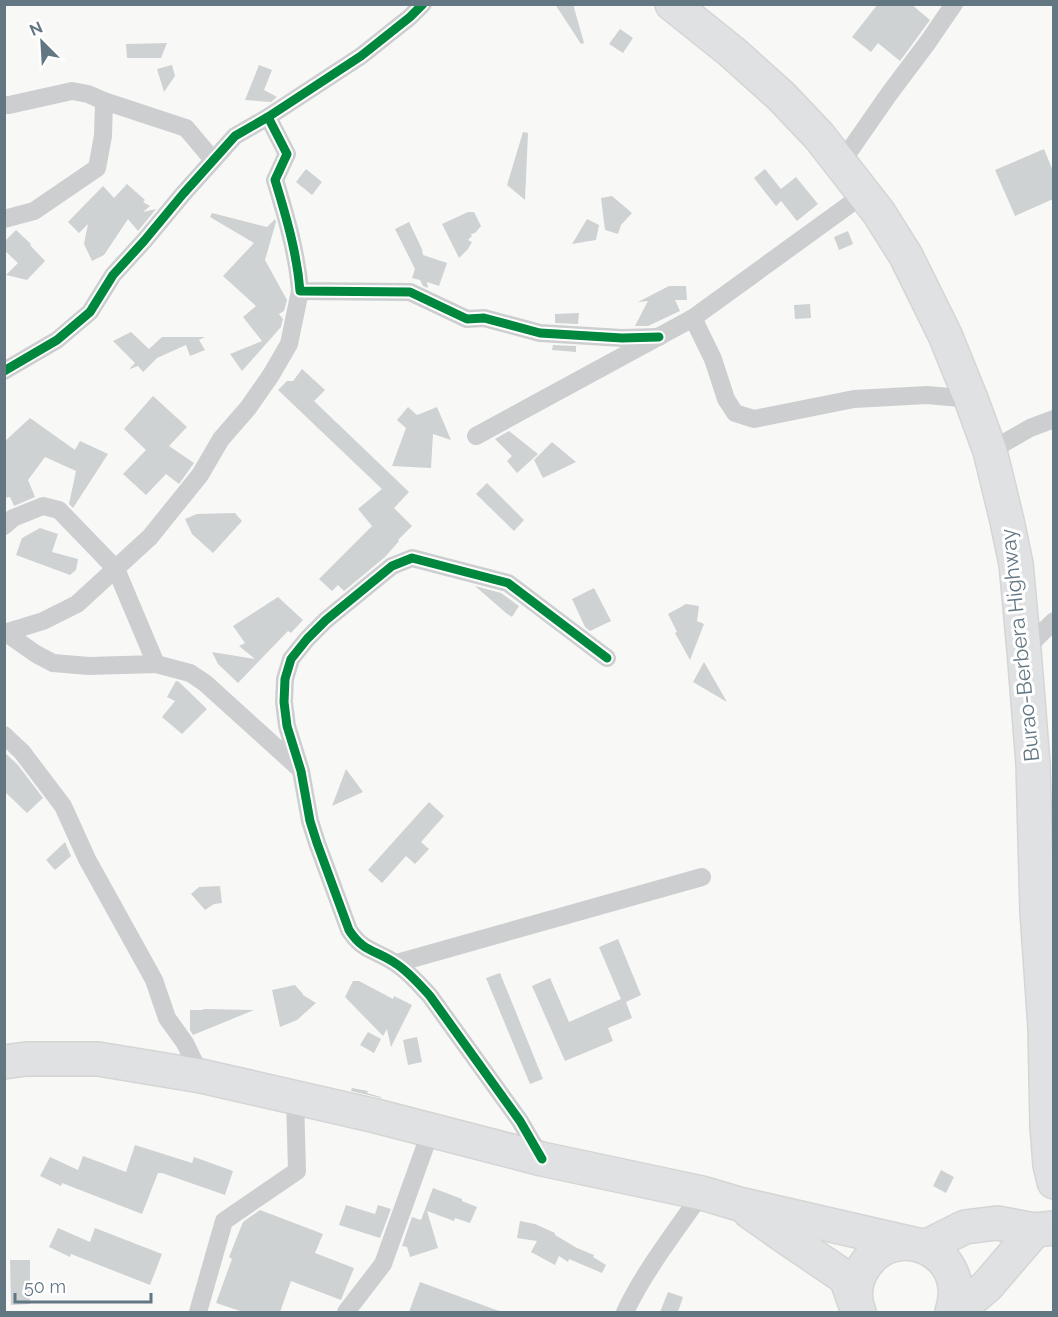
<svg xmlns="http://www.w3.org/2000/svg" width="1058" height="1317" viewBox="0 0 1058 1317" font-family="Raleway,sans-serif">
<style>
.building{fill:#cfd2d2}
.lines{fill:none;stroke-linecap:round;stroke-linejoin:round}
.highway-casing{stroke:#d5d5d5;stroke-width:36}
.street{stroke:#cdcecf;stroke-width:18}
.highway{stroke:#e0e1e2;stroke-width:33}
.cycleway-casing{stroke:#fff;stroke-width:13}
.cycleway{stroke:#00873e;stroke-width:9}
.labels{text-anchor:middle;stroke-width:6;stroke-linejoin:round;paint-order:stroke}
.street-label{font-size:21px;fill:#637783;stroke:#fff}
</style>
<rect width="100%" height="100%" fill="#f8f8f7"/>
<g class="building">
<path d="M 555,4 L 573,4 L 584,43 L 581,44 Z"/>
<path d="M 878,4 L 911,4 L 930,20 L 900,61 L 878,43 L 871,52 L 852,37 Z"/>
<path d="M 620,29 L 633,38 L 623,53 L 609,44 Z"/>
<path d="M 167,43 L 161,58 L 127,58 L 126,44 Z"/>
<path d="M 172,65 L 175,76 L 164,92 L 157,69 Z"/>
<path d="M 259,65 L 272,70 L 264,90 L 277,97 L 271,102 L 245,100 Z"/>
<path d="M 523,132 L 528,133 L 525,200 L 507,185 Z"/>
<path d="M 1044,149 L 1053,171 L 1053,199 L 1015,216 L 995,170 Z"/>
<path d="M 306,169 L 322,182 L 312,195 L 296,182 Z"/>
<path d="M 765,169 L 781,189 L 796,177 L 818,204 L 797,221 L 781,201 L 776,206 L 754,178 Z"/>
<path d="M 127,184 L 145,200 L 143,202 L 150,206 L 143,212 L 156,209 L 138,231 L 128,219 L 104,255 L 92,261 L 84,244 L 88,224 L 79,233 L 68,222 L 103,186 L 114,198 Z"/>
<path d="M 612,196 L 632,213 L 621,225 L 618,234 L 605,230 L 601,198 Z"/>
<path d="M 468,212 L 474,212 L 481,226 L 475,233 L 471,234 L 472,236 L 468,240 L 472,242 L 468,249 L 459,258 L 442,224 Z"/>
<path d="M 212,213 L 267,227 L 275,219 L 276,222 L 265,260 L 287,300 L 284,311 L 279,314 L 283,319 L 281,327 L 242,371 L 230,354 L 262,341 L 243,317 L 256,306 L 223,276 L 254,243 L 210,217 Z"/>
<path d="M 587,219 L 599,225 L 596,240 L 572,244 Z"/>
<path d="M 409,222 L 422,249 L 423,255 L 447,263 L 439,286 L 427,282 L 428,288 L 423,286 L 420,280 L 412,278 L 415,269 L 395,229 Z"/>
<path d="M 16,230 L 31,244 L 30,245 L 45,261 L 27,280 L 6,275 L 18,263 L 4,250 L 4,242 Z"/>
<path d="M 848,231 L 853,244 L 839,250 L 834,237 Z"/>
<path d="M 686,286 L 687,300 L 675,300 L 680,311 L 648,326 L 635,326 L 648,301 L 638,302 L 669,286 Z"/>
<path d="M 810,304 L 811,318 L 795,319 L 794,305 Z"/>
<path d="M 579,313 L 578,324 L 555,323 L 555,314 Z"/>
<path d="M 131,332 L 149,349 L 162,337 L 205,337 L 199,340 L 205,350 L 190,356 L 186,345 L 157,358 L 143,372 L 138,366 L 130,369 L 130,368 L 135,363 L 113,341 Z"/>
<path d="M 553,345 L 576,346 L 576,352 L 552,350 Z"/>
<path d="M 302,369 L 325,390 L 314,401 L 409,492 L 394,508 L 412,526 L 398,540 L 399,541 L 385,557 L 344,591 L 338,585 L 332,591 L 319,579 L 372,526 L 358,509 L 382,489 L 278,390 L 287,381 L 293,381 Z"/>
<path d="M 153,396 L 187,427 L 169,446 L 194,463 L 179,484 L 166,474 L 146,495 L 123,474 L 146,450 L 124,429 Z"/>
<path d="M 408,407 L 417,415 L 437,407 L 451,440 L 433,434 L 431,468 L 392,466 L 406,428 L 397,420 Z"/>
<path d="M 30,418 L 75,450 L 80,441 L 108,454 L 73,508 L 69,504 L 76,471 L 45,457 L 28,480 L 35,497 L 14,506 L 10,497 L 4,498 L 4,442 Z"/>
<path d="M 509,431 L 538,454 L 517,473 L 507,461 L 512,456 L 495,439 Z"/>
<path d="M 552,442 L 576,462 L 543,478 L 534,460 Z"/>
<path d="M 487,483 L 524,520 L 514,531 L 476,494 Z"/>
<path d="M 235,513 L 242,521 L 213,553 L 192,534 L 185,519 L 197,514 Z"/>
<path d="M 40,528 L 58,534 L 52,552 L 78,559 L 76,570 L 70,575 L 16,555 L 22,538 Z"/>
<path d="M 475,586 L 501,593 L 519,606 L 512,617 L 506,613 Z"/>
<path d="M 594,588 L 611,621 L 590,631 L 585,627 L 572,599 Z"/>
<path d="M 278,597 L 303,620 L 291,633 L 288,631 L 238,683 L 218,664 L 212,652 L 255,659 L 239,646 L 245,643 L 233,626 Z"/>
<path d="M 686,604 L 699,606 L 697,621 L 704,624 L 690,660 L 675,633 L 677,632 L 668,614 Z"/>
<path d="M 704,662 L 727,702 L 693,682 Z"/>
<path d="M 176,681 L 179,682 L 207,709 L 182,734 L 162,717 L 175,701 L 167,697 Z"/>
<path d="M 4,752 L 18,765 L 43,798 L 27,813 L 4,791 Z"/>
<path d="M 346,769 L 363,792 L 332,806 Z"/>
<path d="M 429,802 L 444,816 L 421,842 L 429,849 L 415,864 L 406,856 L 382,883 L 368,870 Z"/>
<path d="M 65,842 L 71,856 L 55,870 L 46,860 Z"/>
<path d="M 220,886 L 222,903 L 214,904 L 205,910 L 191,894 L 199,887 Z"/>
<path d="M 618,939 L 641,995 L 626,1002 L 632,1018 L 608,1028 L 613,1041 L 565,1061 L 532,986 L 550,978 L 569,1022 L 621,999 L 599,947 Z"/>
<path d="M 500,973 L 543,1079 L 530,1084 L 486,978 Z"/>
<path d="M 353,981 L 359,981 L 393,999 L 394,996 L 412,1005 L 391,1047 L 387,1029 L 383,1036 L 345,997 Z"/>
<path d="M 295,985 L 303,994 L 303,995 L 316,1003 L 297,1020 L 280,1027 L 272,990 Z"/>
<path d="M 203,1009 L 254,1010 L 193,1035 L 190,1030 L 190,1010 L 203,1010 Z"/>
<path d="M 368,1032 L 381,1039 L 374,1053 L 360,1045 Z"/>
<path d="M 417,1037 L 422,1062 L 408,1065 L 403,1040 Z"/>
<path d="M 352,1088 L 368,1091 L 367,1093 L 381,1097 L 381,1098 L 351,1091 Z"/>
<path d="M 135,1145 L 192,1163 L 194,1157 L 233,1171 L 225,1195 L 162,1173 L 158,1173 L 142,1214 L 62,1183 L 61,1186 L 40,1176 L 50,1157 L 78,1170 L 83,1156 L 126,1172 Z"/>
<path d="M 941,1170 L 954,1177 L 946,1193 L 933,1186 Z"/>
<path d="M 433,1188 L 462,1199 L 462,1201 L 477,1207 L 470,1223 L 455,1218 L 454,1221 L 427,1211 L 438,1248 L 410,1257 L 407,1247 L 402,1246 L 412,1217 L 421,1220 Z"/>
<path d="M 346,1205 L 375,1214 L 378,1205 L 391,1209 L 380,1238 L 339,1225 Z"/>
<path d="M 260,1210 L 323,1234 L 315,1253 L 354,1268 L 341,1300 L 291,1281 L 280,1312 L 243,1312 L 216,1303 L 232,1259 L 229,1257 L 243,1222 Z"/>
<path d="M 520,1221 L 535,1224 L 555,1233 L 555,1235 L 577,1248 L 594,1255 L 593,1257 L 606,1265 L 602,1273 L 569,1259 L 568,1262 L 559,1256 L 555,1265 L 531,1252 L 537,1241 L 517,1238 Z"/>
<path d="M 58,1228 L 90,1242 L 95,1228 L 162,1254 L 150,1285 L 71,1254 L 70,1257 L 49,1247 Z"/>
<path d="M 10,1260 L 30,1260 L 30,1304 L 11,1305 Z"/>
<path d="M 420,1282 L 499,1311 L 499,1312 L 409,1312 Z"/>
<path d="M 668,1292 L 683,1297 L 678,1312 L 660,1312 Z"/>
</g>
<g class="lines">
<g class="highway-casing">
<g id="highway">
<path d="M 672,4 L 732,52 L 781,96 L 819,136 L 879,213 L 906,256 L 945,335 L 971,399 L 990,451 L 1007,521 L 1016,564 L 1024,650 L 1033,764 L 1037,911 L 1045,1028 L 1047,1126 L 1050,1165 L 1054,1182"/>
<path d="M 4,1062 L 26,1059 L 98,1059 L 201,1076 L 376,1116 L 542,1159 L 702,1193 L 739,1204 L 909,1243"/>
<path d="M 750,1212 L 787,1238 L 846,1278 L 857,1309"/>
<path d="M 925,1247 L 965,1227 L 997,1223 L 1035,1230 L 1054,1228"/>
<path d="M 859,1312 C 854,1299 854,1285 861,1272 C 890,1216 973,1249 952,1312"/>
<path d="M 956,1312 L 987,1286 L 1035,1230"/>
</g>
</g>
<g class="street">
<path d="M 4,105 L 9,105 L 72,91 L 88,94 L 104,101 L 186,128 L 213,160"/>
<path d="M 268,117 L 287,154 L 275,180 C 286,216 297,253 300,291 L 410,292 L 467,319 L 484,318 L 540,333 L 622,338 L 659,337"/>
<path d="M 841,163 L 889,94 L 928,42 L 954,4"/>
<path d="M 4,219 L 34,211 L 97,168 L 103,136 L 104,101"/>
<path d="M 693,318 L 713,359 L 726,399 L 735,413 L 754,419 L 854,399 L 927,395 L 971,399"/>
<path d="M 4,371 L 57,340 L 90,312 L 113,275 L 144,241 L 183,194 L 235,136 L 268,117 L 361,56 L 410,17 L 423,4"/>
<path d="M 476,436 L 693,318 L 864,194"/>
<path d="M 990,451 L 1030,428 L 1054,419"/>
<path d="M 4,526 L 13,518 L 43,506 L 59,510 L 116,569 L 156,664"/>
<path d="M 4,633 L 43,621 L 77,604 L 150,537 L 200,475 L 221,439 L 248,408 L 271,375 L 289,344 L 300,291"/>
<path d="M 6,633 L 36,654 L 53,663 L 89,666 L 156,664 L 190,673 L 205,683 L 300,769"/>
<path d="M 1024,650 L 1054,621"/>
<path d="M 4,735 L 22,752 L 63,806 L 87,859 L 154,980 L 167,1018 L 185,1043 L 201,1076"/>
<path d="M 397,963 L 702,877"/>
<path d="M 542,1159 L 520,1121 L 430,996 C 419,984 409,972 395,963 C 376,950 363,952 349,930 L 317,843 L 310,821 L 301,771 L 287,726 L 284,702 L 285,679 L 291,659 L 307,639 L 326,620 L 392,566 L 412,558 L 508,583 L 607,658"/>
<path d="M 198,1312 L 224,1221 L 297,1171 L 295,1098"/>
<path d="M 346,1312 L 383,1264 L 431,1130"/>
<path d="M 625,1312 C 645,1270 675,1232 702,1193"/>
</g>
<use href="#highway" class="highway"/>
<g class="cycleway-casing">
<g id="cycleway">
<path d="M 268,117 L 287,154 L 275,180 C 286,216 297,253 300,291 L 410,292 L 467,319 L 484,318 L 540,333 L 622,338 L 659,337"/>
<path d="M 4,371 L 57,340 L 90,312 L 113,275 L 144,241 L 183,194 L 235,136 L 268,117 L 361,56 L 410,17 L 423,4"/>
<path d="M 542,1159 L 520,1121 L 430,996 C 419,984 409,972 395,963 C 376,950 363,952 349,930 L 317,843 L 310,821 L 301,771 L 287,726 L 284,702 L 285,679 L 291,659 L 307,639 L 326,620 L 392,566 L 412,558 L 508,583 L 607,658"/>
</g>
</g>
<use href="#cycleway" class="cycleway"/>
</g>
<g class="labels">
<g class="street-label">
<text transform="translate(1020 645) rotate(-96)" y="7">Burao-Berbera Highway</text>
</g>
</g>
<rect width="1058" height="1317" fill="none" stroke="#637783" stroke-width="12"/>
<g transform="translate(42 42) rotate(336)" stroke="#ffffff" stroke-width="4.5" paint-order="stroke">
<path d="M0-4.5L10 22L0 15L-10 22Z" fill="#637783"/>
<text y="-9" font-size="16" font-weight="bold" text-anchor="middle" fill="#637783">N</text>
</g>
<path d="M15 1293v9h136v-9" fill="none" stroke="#637783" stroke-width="3"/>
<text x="24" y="1293" font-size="18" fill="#637783" stroke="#ffffff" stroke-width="4.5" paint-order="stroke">50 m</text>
</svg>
